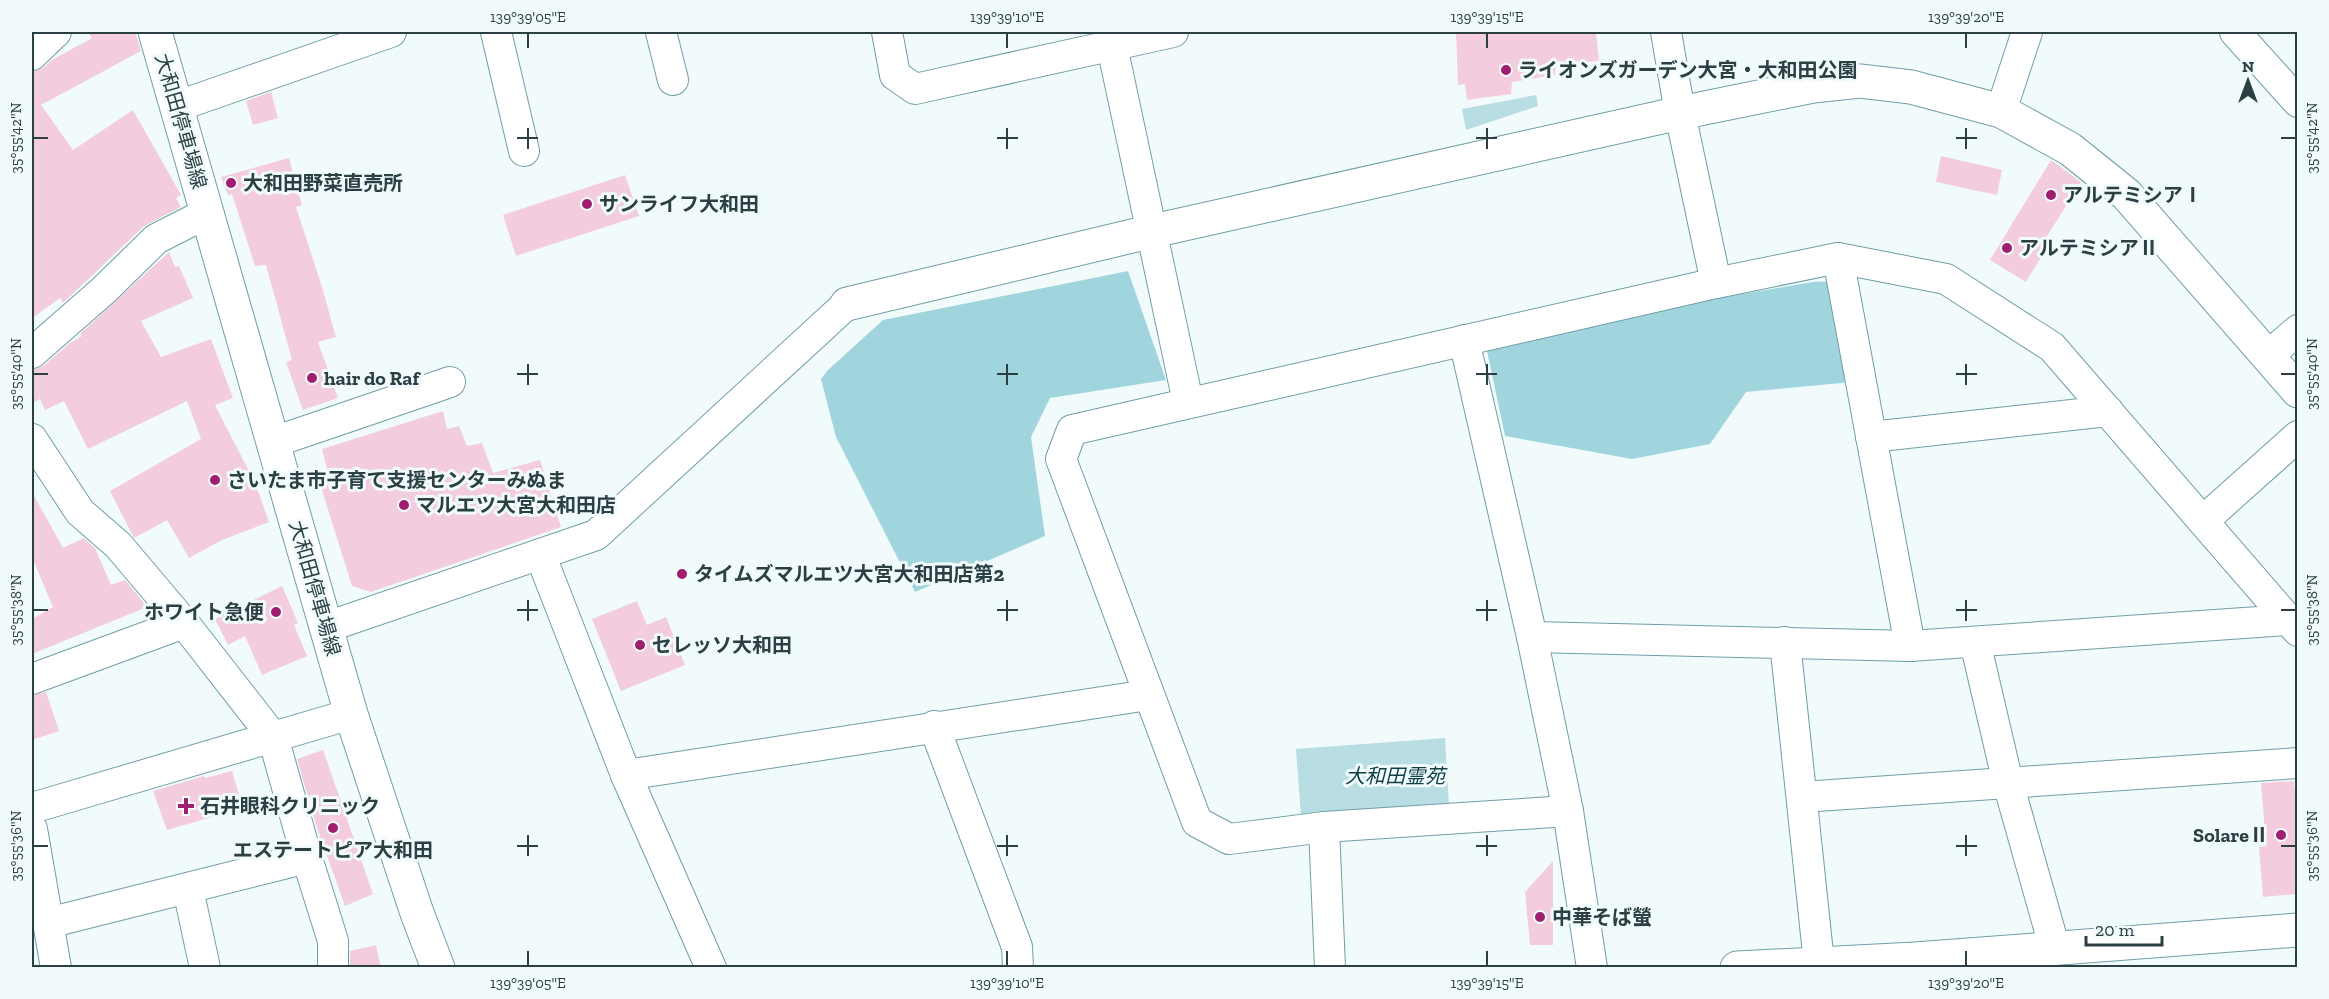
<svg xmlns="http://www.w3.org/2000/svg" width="2329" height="999" viewBox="0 0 2329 999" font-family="'Zilla Slab','Noto Sans JP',serif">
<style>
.green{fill:#b8dde3}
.forest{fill:#a0d5dd}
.building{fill:#f3ccde}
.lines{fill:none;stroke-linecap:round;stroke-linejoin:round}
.minor-casing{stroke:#709ea5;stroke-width:32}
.tertiary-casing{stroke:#709ea5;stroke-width:35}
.secondary-casing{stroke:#709ea5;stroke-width:35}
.minor{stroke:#fff;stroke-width:30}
.tertiary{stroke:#fff;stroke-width:33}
.secondary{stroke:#fff;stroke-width:33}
.ticks{fill:none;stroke:#2c4043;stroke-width:2}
.poi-dot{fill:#9f1e6f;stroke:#f2fbfc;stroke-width:2}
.labels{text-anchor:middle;stroke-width:6;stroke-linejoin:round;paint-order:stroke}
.poi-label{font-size:20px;font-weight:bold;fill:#2c4043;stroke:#f2fbfc;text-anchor:start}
.street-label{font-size:20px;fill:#2c4043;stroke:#f2fbfc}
.park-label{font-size:20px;font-style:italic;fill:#0f4046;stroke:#f2fbfc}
.neatline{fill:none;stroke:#2c4043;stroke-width:2}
.ticks-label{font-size:15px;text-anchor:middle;fill:#2c4043}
</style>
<rect width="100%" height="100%" fill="#f2fbfc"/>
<g class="green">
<path d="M 1536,95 L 1538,106 L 1466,130 L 1462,109 Z"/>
<path d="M 1445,738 L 1449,807 L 1301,816 L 1296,749 Z"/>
</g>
<g class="forest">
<path d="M 1128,271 L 1166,380 L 1050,398 L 1031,437 L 1045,536 L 915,592 L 836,437 L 821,379 L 827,371 L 883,320 Z"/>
<path d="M 1835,281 L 1852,382 L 1746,392 L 1710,444 L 1632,459 L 1505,436 L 1487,351 L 1713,299 L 1813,282 Z"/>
</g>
<g class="building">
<path d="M 88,32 L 135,32 L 141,51 L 41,105 L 73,150 L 133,110 L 181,195 L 176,198 L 181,207 L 144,226 L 63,303 L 60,298 L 32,318 L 32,72 L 43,68 L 52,60 L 92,38 Z"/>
<path d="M 1456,32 L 1596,32 L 1599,61 L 1555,65 L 1555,75 L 1512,82 L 1511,94 L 1467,100 L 1465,84 L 1458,85 Z"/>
<path d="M 271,92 L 278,118 L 253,125 L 246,101 Z"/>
<path d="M 1941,156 L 2002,170 L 1997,195 L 1936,182 Z"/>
<path d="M 289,158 L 302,205 L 296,207 L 322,287 L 336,337 L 318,342 L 338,398 L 303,410 L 286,362 L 292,360 L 266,265 L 255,266 L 232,194 L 228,195 L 221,177 Z"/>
<path d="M 2051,160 L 2081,182 L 2041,246 L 2046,249 L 2026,282 L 1990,260 Z"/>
<path d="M 625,175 L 639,216 L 516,256 L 503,215 Z"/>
<path d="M 169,252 L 175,267 L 179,266 L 193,298 L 141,321 L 161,357 L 211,339 L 233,398 L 215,405 L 255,483 L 269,522 L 222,540 L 189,558 L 167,520 L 134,538 L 110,491 L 201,439 L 187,401 L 88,449 L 64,401 L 45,410 L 40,399 L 32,403 L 32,370 L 43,366 L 70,343 L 82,336 L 80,334 Z"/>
<path d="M 443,411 L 447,429 L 459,426 L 467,446 L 482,443 L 493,473 L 540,460 L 561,527 L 371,592 L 352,586 L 320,484 L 327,469 L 322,449 Z"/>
<path d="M 32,492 L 63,548 L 84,538 L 95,548 L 111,585 L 125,580 L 147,607 L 32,654 L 32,619 L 53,607 L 32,557 Z"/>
<path d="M 282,586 L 298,623 L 294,625 L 307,656 L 262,675 L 245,636 L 228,645 L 215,619 Z"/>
<path d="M 637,601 L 647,625 L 666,617 L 685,665 L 621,691 L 592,619 Z"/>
<path d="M 46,692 L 59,731 L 32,740 L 32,696 Z"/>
<path d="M 323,750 L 373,894 L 345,906 L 316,825 L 297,759 Z"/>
<path d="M 232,771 L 243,808 L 167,830 L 153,791 L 204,776 L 205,778 Z"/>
<path d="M 2294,781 L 2298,824 L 2298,894 L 2263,897 L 2259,847 L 2266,846 L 2261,783 Z"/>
<path d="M 1553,861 L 1553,945 L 1530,945 L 1525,892 Z"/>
<path d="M 376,945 L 381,968 L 350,968 L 350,951 Z"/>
</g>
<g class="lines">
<g class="minor-casing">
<g id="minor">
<path d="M 496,32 L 524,151"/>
<path d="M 661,32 L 673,80"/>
<path d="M 887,32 L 895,75 L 915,89 L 1173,32"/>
<path d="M 1109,32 L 1188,402"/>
<path d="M 1666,32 L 1680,113 L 1716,283"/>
<path d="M 2235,32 L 2298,102"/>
<path d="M 32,55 L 56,32"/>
<path d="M 178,106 L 391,32"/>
<path d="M 2001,111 L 2027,32"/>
<path d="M 1838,258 L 1946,279 L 2052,347 L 2298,631"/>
<path d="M 1464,340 L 1532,637 L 1568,811 L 1592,968"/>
<path d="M 32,353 L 104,290 L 156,239 L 207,213"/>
<path d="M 2268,356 L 2298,330"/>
<path d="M 1871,437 L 2108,411"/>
<path d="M 32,439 L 80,512 L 118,545 L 184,623 L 273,737 L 307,858 L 48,923"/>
<path d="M 274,442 L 450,382"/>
<path d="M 2203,521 L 2298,436"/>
<path d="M 540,554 L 626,775 L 711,968"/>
<path d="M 327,627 L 596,535 L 847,304"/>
<path d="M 1532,637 L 1910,646 L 2288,620"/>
<path d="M 1785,642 L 1819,963"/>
<path d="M 1975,642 L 2008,783 L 2055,949"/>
<path d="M 32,679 L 184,623"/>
<path d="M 934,726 L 1017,947 L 1018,968"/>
<path d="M 626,775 L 1148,695"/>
<path d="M 1802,797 L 2298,763"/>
<path d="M 32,808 L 351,714"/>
<path d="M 1568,811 L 1324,827 L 1229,839 L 1197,822 L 1061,459 L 1072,430 L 1716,283 L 1838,258 L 1910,646"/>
<path d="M 1324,827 L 1330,968"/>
<path d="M 32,829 L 56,968"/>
<path d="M 307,858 L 333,941 L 333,968"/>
<path d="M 188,889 L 205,968"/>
</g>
</g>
<g class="tertiary-casing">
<g id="tertiary">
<path d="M 847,304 L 1153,231 L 1680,113 L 1813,86 L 1860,81 L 1911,87 L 2001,111 L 2070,149 L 2126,194 L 2298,391"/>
<path d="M 1737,968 L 1915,959 L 2298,930"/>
</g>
</g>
<g class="secondary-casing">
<path id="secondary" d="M 155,32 L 351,714 L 417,913 L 438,968"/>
</g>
<use href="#minor" class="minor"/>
<use href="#tertiary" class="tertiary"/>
<use href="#secondary" class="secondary"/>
</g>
<path class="ticks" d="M 528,33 L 528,48M 1007,33 L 1007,48M 1487,33 L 1487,48M 1966,33 L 1966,48M 528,128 L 528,149M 1007,128 L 1007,149M 1487,128 L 1487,149M 1966,128 L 1966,149M 33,138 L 48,138M 517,138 L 538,138M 997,138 L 1018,138M 1476,138 L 1497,138M 1956,138 L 1977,138M 2281,138 L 2296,138M 528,364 L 528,385M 1007,364 L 1007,385M 1487,364 L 1487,385M 1966,364 L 1966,385M 33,374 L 48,374M 517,374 L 538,374M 997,374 L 1018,374M 1476,374 L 1497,374M 1956,374 L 1977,374M 2281,374 L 2296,374M 528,600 L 528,621M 1007,600 L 1007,621M 1487,600 L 1487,621M 1966,600 L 1966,621M 33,610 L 48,610M 517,610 L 538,610M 997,610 L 1018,610M 1476,610 L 1497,610M 1956,610 L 1977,610M 2281,610 L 2296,610M 528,835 L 528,856M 1007,835 L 1007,856M 1487,835 L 1487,856M 1966,835 L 1966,856M 33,846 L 48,846M 517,846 L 538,846M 997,846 L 1018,846M 1476,846 L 1497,846M 1956,846 L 1977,846M 2281,846 L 2296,846M 528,951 L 528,966M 1007,951 L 1007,966M 1487,951 L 1487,966M 1966,951 L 1966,966"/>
<g class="poi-dot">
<circle cx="1506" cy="70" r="6"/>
<circle cx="231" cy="183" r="6"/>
<circle cx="2051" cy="195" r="6"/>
<circle cx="587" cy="204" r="6"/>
<circle cx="2007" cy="248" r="6"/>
<circle cx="312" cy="378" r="6"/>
<circle cx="215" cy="480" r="6"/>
<circle cx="404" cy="505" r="6"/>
<circle cx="682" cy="574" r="6"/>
<circle cx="276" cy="612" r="6"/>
<circle cx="640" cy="645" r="6"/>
<path d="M183 797h6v6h6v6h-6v6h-6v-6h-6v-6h6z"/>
<circle cx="333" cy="828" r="6"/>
<circle cx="2281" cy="835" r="6"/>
<circle cx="1540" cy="917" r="6"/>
</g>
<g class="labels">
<g class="poi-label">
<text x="1518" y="77">ライオンズガーデン大宮・大和田公園</text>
<text x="243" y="190">大和田野菜直売所</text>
<text x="2063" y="202">アルテミシアⅠ</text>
<text x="599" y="211">サンライフ大和田</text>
<text x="2019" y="255">アルテミシアⅡ</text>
<text x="324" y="385">hair do Raf</text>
<text x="227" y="487">さいたま市子育て支援センターみぬま</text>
<text x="416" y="512">マルエツ大宮大和田店</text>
<text x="694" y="581">タイムズマルエツ大宮大和田店第2</text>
<text x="264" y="619" text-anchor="end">ホワイト急便</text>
<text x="652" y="652">セレッソ大和田</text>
<text x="200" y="813">石井眼科クリニック</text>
<text x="2269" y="842" text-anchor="end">SolareⅡ</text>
<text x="333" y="857" text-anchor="middle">エステートピア大和田</text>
<text x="1552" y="924">中華そば螢</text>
</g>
<g class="street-label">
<text transform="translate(181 121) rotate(74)" y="7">大和田停車場線</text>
<text transform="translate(315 588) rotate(74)" y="7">大和田停車場線</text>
</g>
<g class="park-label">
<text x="1395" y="783">大和田霊苑</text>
</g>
</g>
<rect width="2329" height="999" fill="none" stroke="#f2fbfc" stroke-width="66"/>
<g transform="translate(2248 81)" stroke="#f2fbfc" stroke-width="4.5" paint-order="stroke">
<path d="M0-4.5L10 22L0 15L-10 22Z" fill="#2c4043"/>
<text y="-9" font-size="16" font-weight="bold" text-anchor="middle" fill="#2c4043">N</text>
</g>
<path d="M2086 936v9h76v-9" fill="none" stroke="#2c4043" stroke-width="3"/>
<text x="2095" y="936" font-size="18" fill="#2c4043" stroke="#f2fbfc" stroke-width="4.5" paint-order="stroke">20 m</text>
<rect x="33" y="33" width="2263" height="933" class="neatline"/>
<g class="ticks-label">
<text x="528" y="22">139°39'05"E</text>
<text x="1007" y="22">139°39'10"E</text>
<text x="1487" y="22">139°39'15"E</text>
<text x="1966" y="22">139°39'20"E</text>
<text transform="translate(16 138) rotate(-90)" y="5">35°55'42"N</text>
<text transform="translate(2312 138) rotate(-90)" y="5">35°55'42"N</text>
<text transform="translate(16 374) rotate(-90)" y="5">35°55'40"N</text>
<text transform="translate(2312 374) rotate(-90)" y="5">35°55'40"N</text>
<text transform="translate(16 610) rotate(-90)" y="5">35°55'38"N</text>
<text transform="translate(2312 610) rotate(-90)" y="5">35°55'38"N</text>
<text transform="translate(16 846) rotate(-90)" y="5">35°55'36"N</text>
<text transform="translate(2312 846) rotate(-90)" y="5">35°55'36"N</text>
<text x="528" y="988">139°39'05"E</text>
<text x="1007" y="988">139°39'10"E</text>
<text x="1487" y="988">139°39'15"E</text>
<text x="1966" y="988">139°39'20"E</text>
</g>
</svg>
